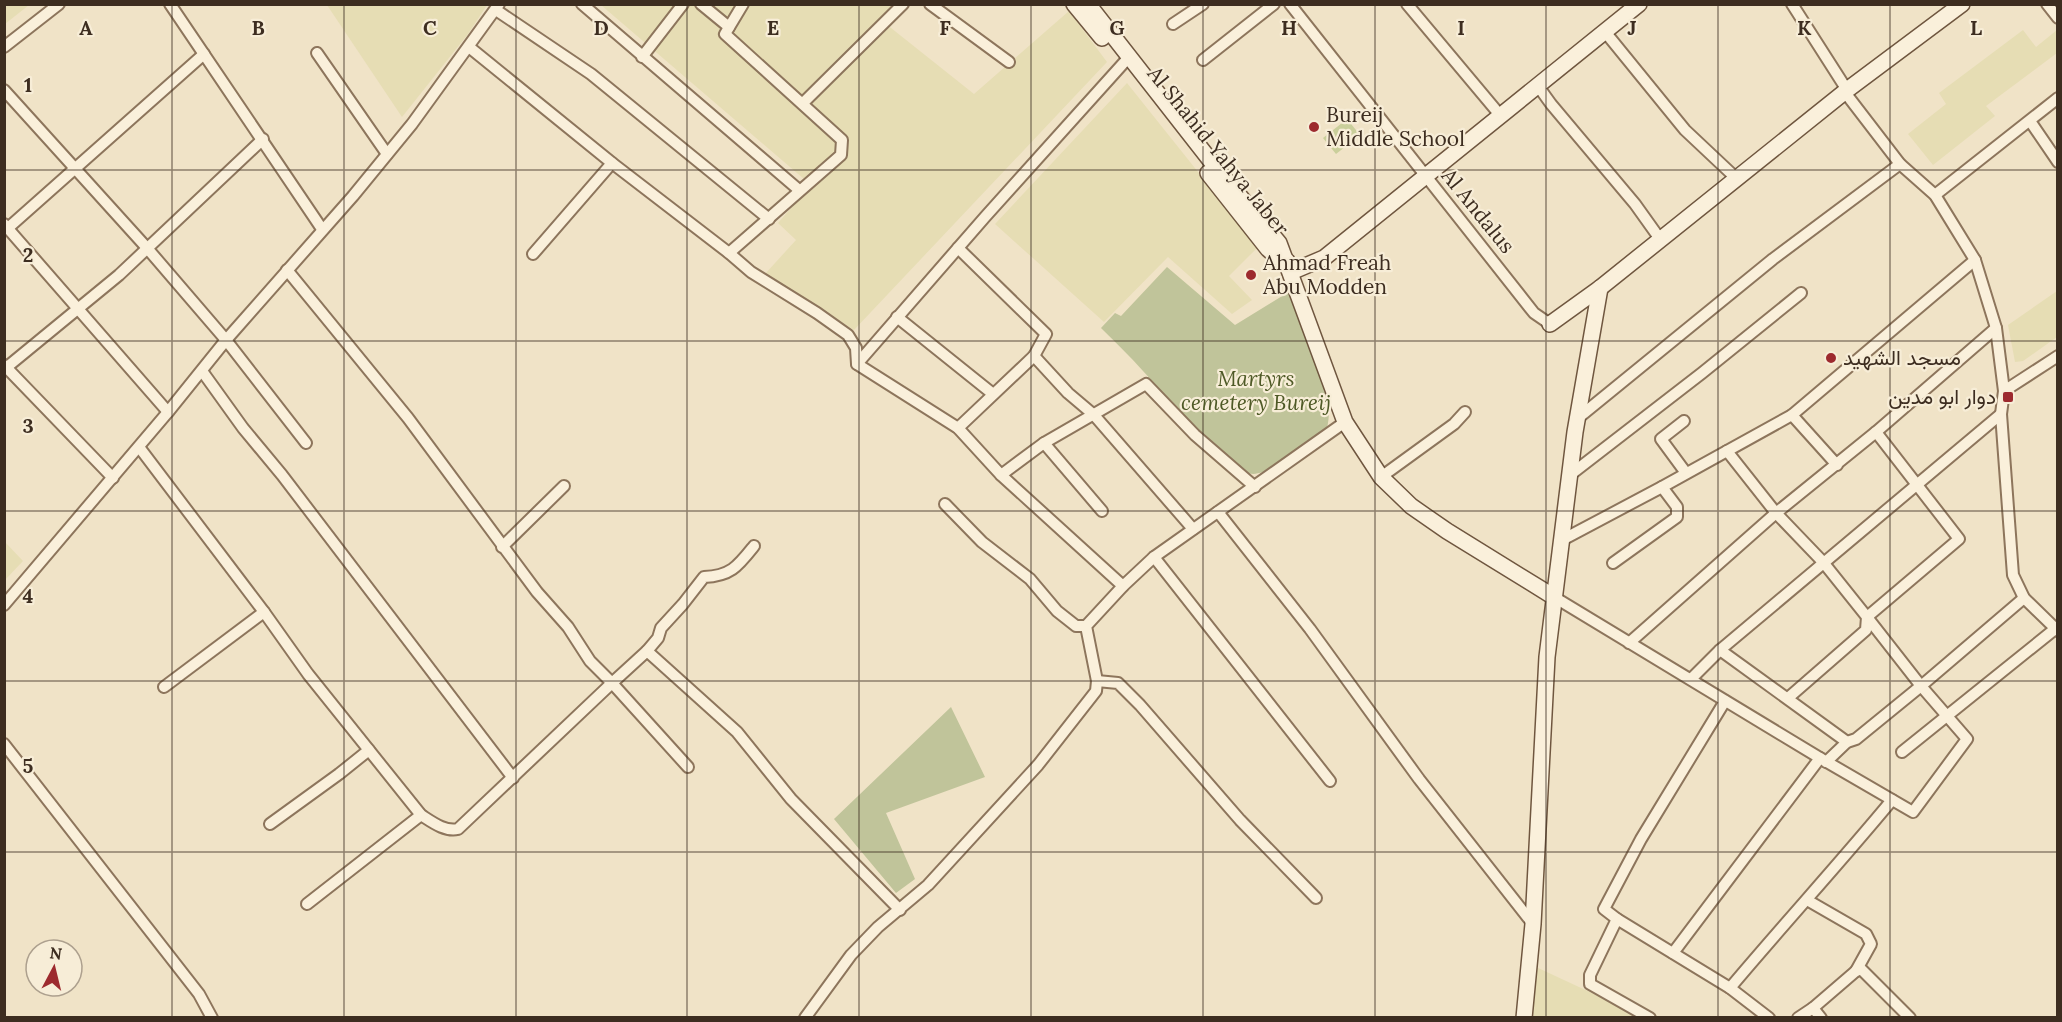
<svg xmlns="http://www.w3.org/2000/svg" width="2062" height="1022" viewBox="0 0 2062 1022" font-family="Lora,Vazirmatn,serif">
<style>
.farmland{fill:#e6ddb4}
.green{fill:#cacf9b}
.cemetery{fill:#c0c49a}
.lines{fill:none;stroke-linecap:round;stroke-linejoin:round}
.street-casing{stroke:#8d755c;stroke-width:14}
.secondary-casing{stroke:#6f563f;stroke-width:18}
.street{stroke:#faf0db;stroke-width:10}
.secondary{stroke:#faf0db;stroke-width:15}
.grid{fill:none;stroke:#3d2d20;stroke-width:1.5;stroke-opacity:0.55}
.poi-dot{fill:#9d2a2e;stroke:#f7edd7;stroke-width:2}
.labels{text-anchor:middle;stroke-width:4.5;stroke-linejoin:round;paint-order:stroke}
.poi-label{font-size:21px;fill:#3d2d20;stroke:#f7edd7;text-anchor:start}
.street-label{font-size:21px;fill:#3d2d20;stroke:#f7edd7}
.park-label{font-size:21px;font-style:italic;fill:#4e5926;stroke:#f7edd7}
.grid-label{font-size:20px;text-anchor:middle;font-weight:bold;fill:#3d2d20;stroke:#f7edd7;stroke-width:4.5;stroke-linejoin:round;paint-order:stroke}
</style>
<rect width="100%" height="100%" fill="#f0e3c7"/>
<g class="farmland">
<path d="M 5,4 L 29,4 L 29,5 L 5,24 Z"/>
<path d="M 327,5 L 487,5 L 468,34 L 402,117 Z"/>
<path d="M 601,5 L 895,5 L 881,20 L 974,94 L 1069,11 L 1107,62 L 854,330 L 765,274 L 796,240 L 778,223 L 811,185 Z"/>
<path d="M 2023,30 L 2036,47 L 2057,30 L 2057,53 L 1986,106 L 1995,116 L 1933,165 L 1908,134 L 1946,104 L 1939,93 Z"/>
<path d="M 1127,83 L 1258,247 L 1229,276 L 1252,300 L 1232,314 L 1168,257 L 1104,322 L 995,224 Z"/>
<path d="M 2057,291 L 2057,337 L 2023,361 L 2015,362 L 2008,325 Z"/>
<path d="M 5,542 L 23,561 L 5,580 Z"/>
<path d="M 1536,967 L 1622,1007 L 1642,1018 L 1533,1018 Z"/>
</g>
<path class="green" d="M 1347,119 L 1360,135 L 1336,154 L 1323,138 Z"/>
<g class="cemetery">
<path d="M 1167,267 L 1235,325 L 1292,290 C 1306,329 1337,387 1327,428 L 1263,472 C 1256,474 1252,475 1245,472 C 1208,452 1172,402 1143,371 C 1130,356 1115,342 1101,328 L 1115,313 L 1121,316 Z"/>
<path d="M 951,707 L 985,777 L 886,813 L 915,879 L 896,893 L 834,819 Z"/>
</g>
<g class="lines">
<g class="street-casing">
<g id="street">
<path d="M 170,4 L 322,229"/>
<path d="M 582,4 L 799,190"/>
<path d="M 701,4 L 729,27"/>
<path d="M 930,4 L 1009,62"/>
<path d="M 1290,4 L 1534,313 L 1550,324"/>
<path d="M 1407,4 L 1500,115"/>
<path d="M 1792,4 L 1847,90 L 1847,95 L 1900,164 L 1935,195 L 1975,260 L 1996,328 L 2004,391 L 2001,414 L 2013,575 L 2024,598 L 2058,631"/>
<path d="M 2047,4 L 2058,18"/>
<path d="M 496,10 L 591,74 L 769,219"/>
<path d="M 1173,24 L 1203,4"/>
<path d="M 1606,33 L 1685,130 L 1736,178"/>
<path d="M 4,47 L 59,4"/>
<path d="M 469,47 L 612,163 L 729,253 L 751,272 L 817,313 L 848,335 L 856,348 L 857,364 L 958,428 L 1001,475 L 1123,586"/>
<path d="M 317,53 L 387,154"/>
<path d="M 642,57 L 683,4"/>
<path d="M 1203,60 L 1274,4"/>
<path d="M 1538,86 L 1551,104 L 1635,204 L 1660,239"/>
<path d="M 4,90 L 147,248 L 226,340 L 306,443"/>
<path d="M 803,103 L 903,4"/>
<path d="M 2030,121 L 2058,162"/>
<path d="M 1935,195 L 2058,98"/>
<path d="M 4,224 L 168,412"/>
<path d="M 8,228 L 204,54"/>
<path d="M 729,253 L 841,155 L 842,140 L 725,34 L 743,4"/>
<path d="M 533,254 L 612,163"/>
<path d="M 287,270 L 408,418 L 537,592 L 568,627 L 590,661 L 612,683 L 647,651 L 737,732 L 791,799 L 900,910"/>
<path d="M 897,317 L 993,394"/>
<path d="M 1034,356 L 1068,393 L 1094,415 L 1193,529"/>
<path d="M 857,364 L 985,217 L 1129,57"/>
<path d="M 4,365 L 113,478"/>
<path d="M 7,367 L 119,275 L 263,139"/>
<path d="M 202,371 L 243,428 L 282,475 L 513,778"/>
<path d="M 2004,391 L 2058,356"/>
<path d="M 1792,415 L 1837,465"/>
<path d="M 1578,418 L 1773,259 L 1900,164"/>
<path d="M 1684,421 L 1661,439 L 1686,473"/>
<path d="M 958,428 L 1034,356 L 1046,334 L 958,248"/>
<path d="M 1044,443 L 1102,511"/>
<path d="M 139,447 L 264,612 L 308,674 L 421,815 C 432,822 445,832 458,829 L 612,683 L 688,767"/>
<path d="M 1727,451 L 1776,513 L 1823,562 L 1867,617 L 1866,630 L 1788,698"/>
<path d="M 1001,475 L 1044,443 L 1146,384 L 1195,435 L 1255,487"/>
<path d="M 1570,475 L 1702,373 L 1801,293"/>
<path d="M 1381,477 L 1454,424 L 1465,412"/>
<path d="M 945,504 L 982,542 L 1030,579 L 1057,611 L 1076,626 L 1086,626"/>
<path d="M 1218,512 L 1310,629 L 1419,779 L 1533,924"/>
<path d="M 1562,540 L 1662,487 L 1792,415 L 1975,260"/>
<path d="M 502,547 L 564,486"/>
<path d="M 1154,557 L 1330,781"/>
<path d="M 1613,563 L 1677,517 L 1677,507 L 1662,487"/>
<path d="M 1554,597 L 1820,758 L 1913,812 L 1967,739 L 1921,686 L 1867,617 L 1959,539 L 1876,432"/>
<path d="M 4,605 L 168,412 L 226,340 L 353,196 L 412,124 L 499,4"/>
<path d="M 1629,643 L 1776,513 L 1876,432 L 1996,328"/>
<path d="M 1720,650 L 1847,742"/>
<path d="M 647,651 L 658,638 L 661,628 L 683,604 L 704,577 C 731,576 738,566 754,546"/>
<path d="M 1691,679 L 1720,650 L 2001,414"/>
<path d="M 1097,681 L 1118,683 L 1140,705 L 1240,820 L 1316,898"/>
<path d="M 164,687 L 264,612"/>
<path d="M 4,744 L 199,994 L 212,1018"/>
<path d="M 1902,752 L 2055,629"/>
<path d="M 1826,762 L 1847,742 L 1856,739 L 1921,686 L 2024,598"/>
<path d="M 270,824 L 339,774 L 369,750"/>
<path d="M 1807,900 L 1866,934 L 1871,944 L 1856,971"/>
<path d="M 307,904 L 421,815"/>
<path d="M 1617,919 L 1730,988 L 1769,1018"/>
<path d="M 1673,953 L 1820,758"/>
<path d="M 1730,988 C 1783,925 1839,864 1892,800"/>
<path d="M 1813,1008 L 1821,1018"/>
<path d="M 805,1018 L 851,955 L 878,927 L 928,885 L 1038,765 L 1096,691 L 1097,681 L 1086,626 L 1123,586 L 1154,557 L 1345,422"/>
<path d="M 1650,1018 L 1590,984 L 1590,975 L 1617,919 L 1604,909 L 1641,839 L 1725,701"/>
<path d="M 1798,1018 L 1813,1008 L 1856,971 L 1861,969 L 1910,1018"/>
</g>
</g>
<g class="secondary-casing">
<g id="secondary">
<path d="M 1074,4 L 1102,38"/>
<path d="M 1088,4 L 1217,169 L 1279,243 L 1345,422 L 1381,477 L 1411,506 L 1447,531 L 1554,597"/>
<path d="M 1208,173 L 1268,249 L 1277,257 L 1287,261"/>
<path d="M 1291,272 L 1324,258 L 1639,4"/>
<path d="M 1550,324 L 1600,288 L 1847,90 L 1962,4"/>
<path d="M 1524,1018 L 1533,924 L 1547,657 L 1575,432 L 1600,288"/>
</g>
</g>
<use href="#street" class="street"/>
<use href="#secondary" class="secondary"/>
</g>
<path class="grid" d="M 172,4 L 172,1018M 344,4 L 344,1018M 516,4 L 516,1018M 687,4 L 687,1018M 859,4 L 859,1018M 1031,4 L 1031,1018M 1203,4 L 1203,1018M 1375,4 L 1375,1018M 1546,4 L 1546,1018M 1718,4 L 1718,1018M 1890,4 L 1890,1018M 4,170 L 2058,170M 4,341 L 2058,341M 4,511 L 2058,511M 4,681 L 2058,681M 4,852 L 2058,852"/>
<g class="poi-dot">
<circle cx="1314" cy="127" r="6"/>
<circle cx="1251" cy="275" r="6"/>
<circle cx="1831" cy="358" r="6"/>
<rect x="2002" y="391" width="12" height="12" rx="3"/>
</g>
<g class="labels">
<g class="poi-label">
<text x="1326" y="122">Bureij<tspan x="1326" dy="24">Middle School</tspan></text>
<text x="1263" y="270">Ahmad Freah<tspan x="1263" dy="24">Abu Modden</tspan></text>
<text x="1843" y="365">مسجد الشهيد</text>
<text x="1996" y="404" text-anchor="end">دوار ابو مدين</text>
</g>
<g class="street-label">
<text transform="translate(1218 151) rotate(51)" y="7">Al Shahid Yahya Jaber</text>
<text transform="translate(1478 211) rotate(51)" y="7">Al Andalus</text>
</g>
<g class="park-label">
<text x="1256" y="386">Martyrs<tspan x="1256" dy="24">cemetery Bureij</tspan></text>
</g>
</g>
<g class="grid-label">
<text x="86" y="35">A</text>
<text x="258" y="35">B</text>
<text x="430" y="35">C</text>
<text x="601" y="35">D</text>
<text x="773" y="35">E</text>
<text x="945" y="35">F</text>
<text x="1117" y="35">G</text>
<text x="1289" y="35">H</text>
<text x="1461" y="35">I</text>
<text x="1632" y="35">J</text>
<text x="1804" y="35">K</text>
<text x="1976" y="35">L</text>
<text x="28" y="92">1</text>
<text x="28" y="262">2</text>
<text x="28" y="433">3</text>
<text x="28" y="603">4</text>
<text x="28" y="773">5</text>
</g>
<rect width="2062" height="1022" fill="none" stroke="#3d2d20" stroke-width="12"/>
<g transform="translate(54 968) rotate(7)"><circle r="28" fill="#f7edd7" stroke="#ada08e" stroke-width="1.5"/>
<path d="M0-4.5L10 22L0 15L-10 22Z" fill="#9d2a2e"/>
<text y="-9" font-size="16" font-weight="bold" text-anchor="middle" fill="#3d2d20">N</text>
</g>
</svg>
